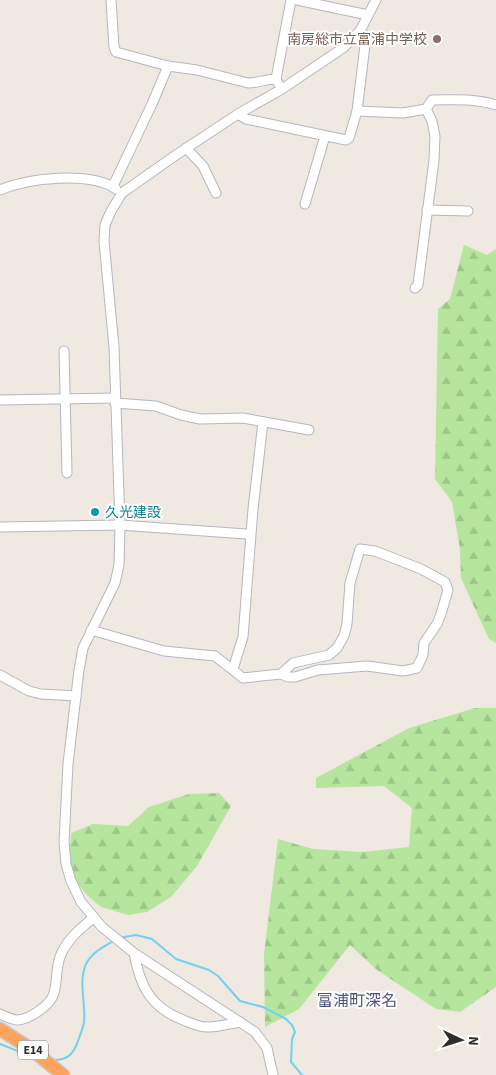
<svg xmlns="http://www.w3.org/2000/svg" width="496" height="1075" viewBox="0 0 496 1075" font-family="'Source Sans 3','Noto Sans JP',sans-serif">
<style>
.forest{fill:url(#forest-firs)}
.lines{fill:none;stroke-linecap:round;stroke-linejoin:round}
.stream{stroke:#75cff0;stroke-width:2}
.minor-casing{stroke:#b4b7c1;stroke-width:11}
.highway-casing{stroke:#c9c9c9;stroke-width:15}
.minor{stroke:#fff;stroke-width:9}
.highway{stroke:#ffa35c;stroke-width:12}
.education-dot{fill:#8d6e63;stroke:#fff;stroke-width:2}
.culture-dot{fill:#0f9aa8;stroke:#fff;stroke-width:2}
.labels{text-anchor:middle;stroke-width:4;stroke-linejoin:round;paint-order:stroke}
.shield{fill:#fff;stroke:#6d6d6d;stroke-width:1}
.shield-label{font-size:12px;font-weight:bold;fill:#2e2e2e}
.education-label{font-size:14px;fill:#785e54;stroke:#fff;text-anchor:end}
.culture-label{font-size:14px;fill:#0d838f;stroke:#fff;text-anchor:start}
.quarter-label{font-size:16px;fill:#4d5680;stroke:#fff}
</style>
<defs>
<pattern id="forest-firs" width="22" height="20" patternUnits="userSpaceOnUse" patternTransform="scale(1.25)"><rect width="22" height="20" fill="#b6e59e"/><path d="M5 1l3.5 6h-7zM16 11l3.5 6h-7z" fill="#9dc588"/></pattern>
</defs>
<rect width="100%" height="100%" fill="#efe9e1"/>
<g class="forest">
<path d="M 464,245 L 487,255 L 496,249 L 496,643 L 489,639 L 461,578 L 460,549 L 452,502 L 435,479 L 438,309 L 450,299 Z"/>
<path d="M 475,708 L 496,708 L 496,987 L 460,1012 L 436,1009 L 377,970 L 350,945 L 299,1009 L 265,1027 L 264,954 L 278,839 L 313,849 L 362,852 L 409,847 L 412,808 L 384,786 L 316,788 L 316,778 L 409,728 Z"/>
<path d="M 219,793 L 231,806 L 197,866 L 171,897 L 147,912 L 128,915 L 101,907 L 87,895 L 68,872 L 71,833 L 93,824 L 128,826 L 149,807 L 189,794 Z"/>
</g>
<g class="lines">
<g class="stream">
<path d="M 119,938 L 136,935 L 152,939 L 176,959 L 209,970 L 218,976 L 240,1001 L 263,1007 L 286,1019 L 292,1025 L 295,1032 L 292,1039 L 291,1062 L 302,1075"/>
<path d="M 0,1044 L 30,1056"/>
<path d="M 54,1060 C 67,1060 72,1055 77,1044 C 79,1037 83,1029 84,1022 C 86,1003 78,982 86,964 C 92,952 104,947 115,940"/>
</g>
<g class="minor-casing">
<g id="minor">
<path d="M 111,0 L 114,47 L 116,52 L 168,66 L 197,70 L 248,83 C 258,83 266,79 276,79"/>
<path d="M 297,0 L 368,15"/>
<path d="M 278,83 L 276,79 L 291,0"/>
<path d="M 357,111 L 403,113 L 426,109 L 432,100 C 454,100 475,98 496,105"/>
<path d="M 238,114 L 246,119 L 346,140 L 349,138 L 357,111 L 366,37 L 360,31"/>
<path d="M 186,148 L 203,166 L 216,193"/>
<path d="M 113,186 L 152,104 L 168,66"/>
<path d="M 0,190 C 28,178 90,171 116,189"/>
<path d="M 305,204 L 325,136"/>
<path d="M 427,210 L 468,211"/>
<path d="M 415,288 L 418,285 L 434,160 L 435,136 L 432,121 L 426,109"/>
<path d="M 64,351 L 67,473"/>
<path d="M 0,400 L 115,398"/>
<path d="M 115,403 L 156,406 L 181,415 L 200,419 L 243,418 L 309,430"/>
<path d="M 0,527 L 120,525 L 246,534"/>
<path d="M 91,630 L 164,651 L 215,656 L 243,678 L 281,674 L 288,677 L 295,677 L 318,670 L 367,666 L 403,671 L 417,668 L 423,655 L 424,643 L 437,624 L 441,614 L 448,590 L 445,582 L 421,569 L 375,551 L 360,549 L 350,583 L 347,624 L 344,636 L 337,648 L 329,655 L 293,663 L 281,674"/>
<path d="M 233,669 L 243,637 L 253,509 L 263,422"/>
<path d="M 0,675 L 29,691 L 41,694 L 76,696"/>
<path d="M 134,953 C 140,986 150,1007 183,1020 C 191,1023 201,1028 209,1027 C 219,1027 230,1024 240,1022"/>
<path d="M 0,1014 C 6,1017 12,1020 18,1020 C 30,1019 51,1005 54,993 C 58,979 55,966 62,952 C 69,938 81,928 93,918"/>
<path d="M 273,1075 L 267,1048 L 255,1032 L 134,953 L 102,927 L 81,902 L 71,881 L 66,864 L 64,842 L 68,764 L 79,670 L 83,648 L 115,583 L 119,565 L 120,525 L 114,347 L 104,241 L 105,225 L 111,211 L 122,193 L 176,155 L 238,114 L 282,89 L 343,48 L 360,31 L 376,0"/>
</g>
</g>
<g class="highway-casing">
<path id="highway" d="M 0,1029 L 31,1049 L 63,1075"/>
</g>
<use href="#minor" class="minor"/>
<use href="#highway" class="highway"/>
</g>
<circle class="education-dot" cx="437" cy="39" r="5"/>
<circle class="culture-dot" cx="95" cy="512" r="5"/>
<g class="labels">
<rect class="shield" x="18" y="1040.5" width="30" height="19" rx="4"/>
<g class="shield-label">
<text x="33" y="1054">E14</text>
</g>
<g class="education-label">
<text x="427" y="44">南房総市立富浦中学校</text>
</g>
<g class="culture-label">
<text x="105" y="517">久光建設</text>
</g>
<g class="quarter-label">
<text x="357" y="1006">富浦町深名</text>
</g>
</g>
<g transform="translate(461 1040) rotate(94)" stroke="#ffffff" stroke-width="4" paint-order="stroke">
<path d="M0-4L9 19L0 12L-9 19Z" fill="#2e2e2e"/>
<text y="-8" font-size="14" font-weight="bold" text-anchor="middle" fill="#2e2e2e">N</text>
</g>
</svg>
